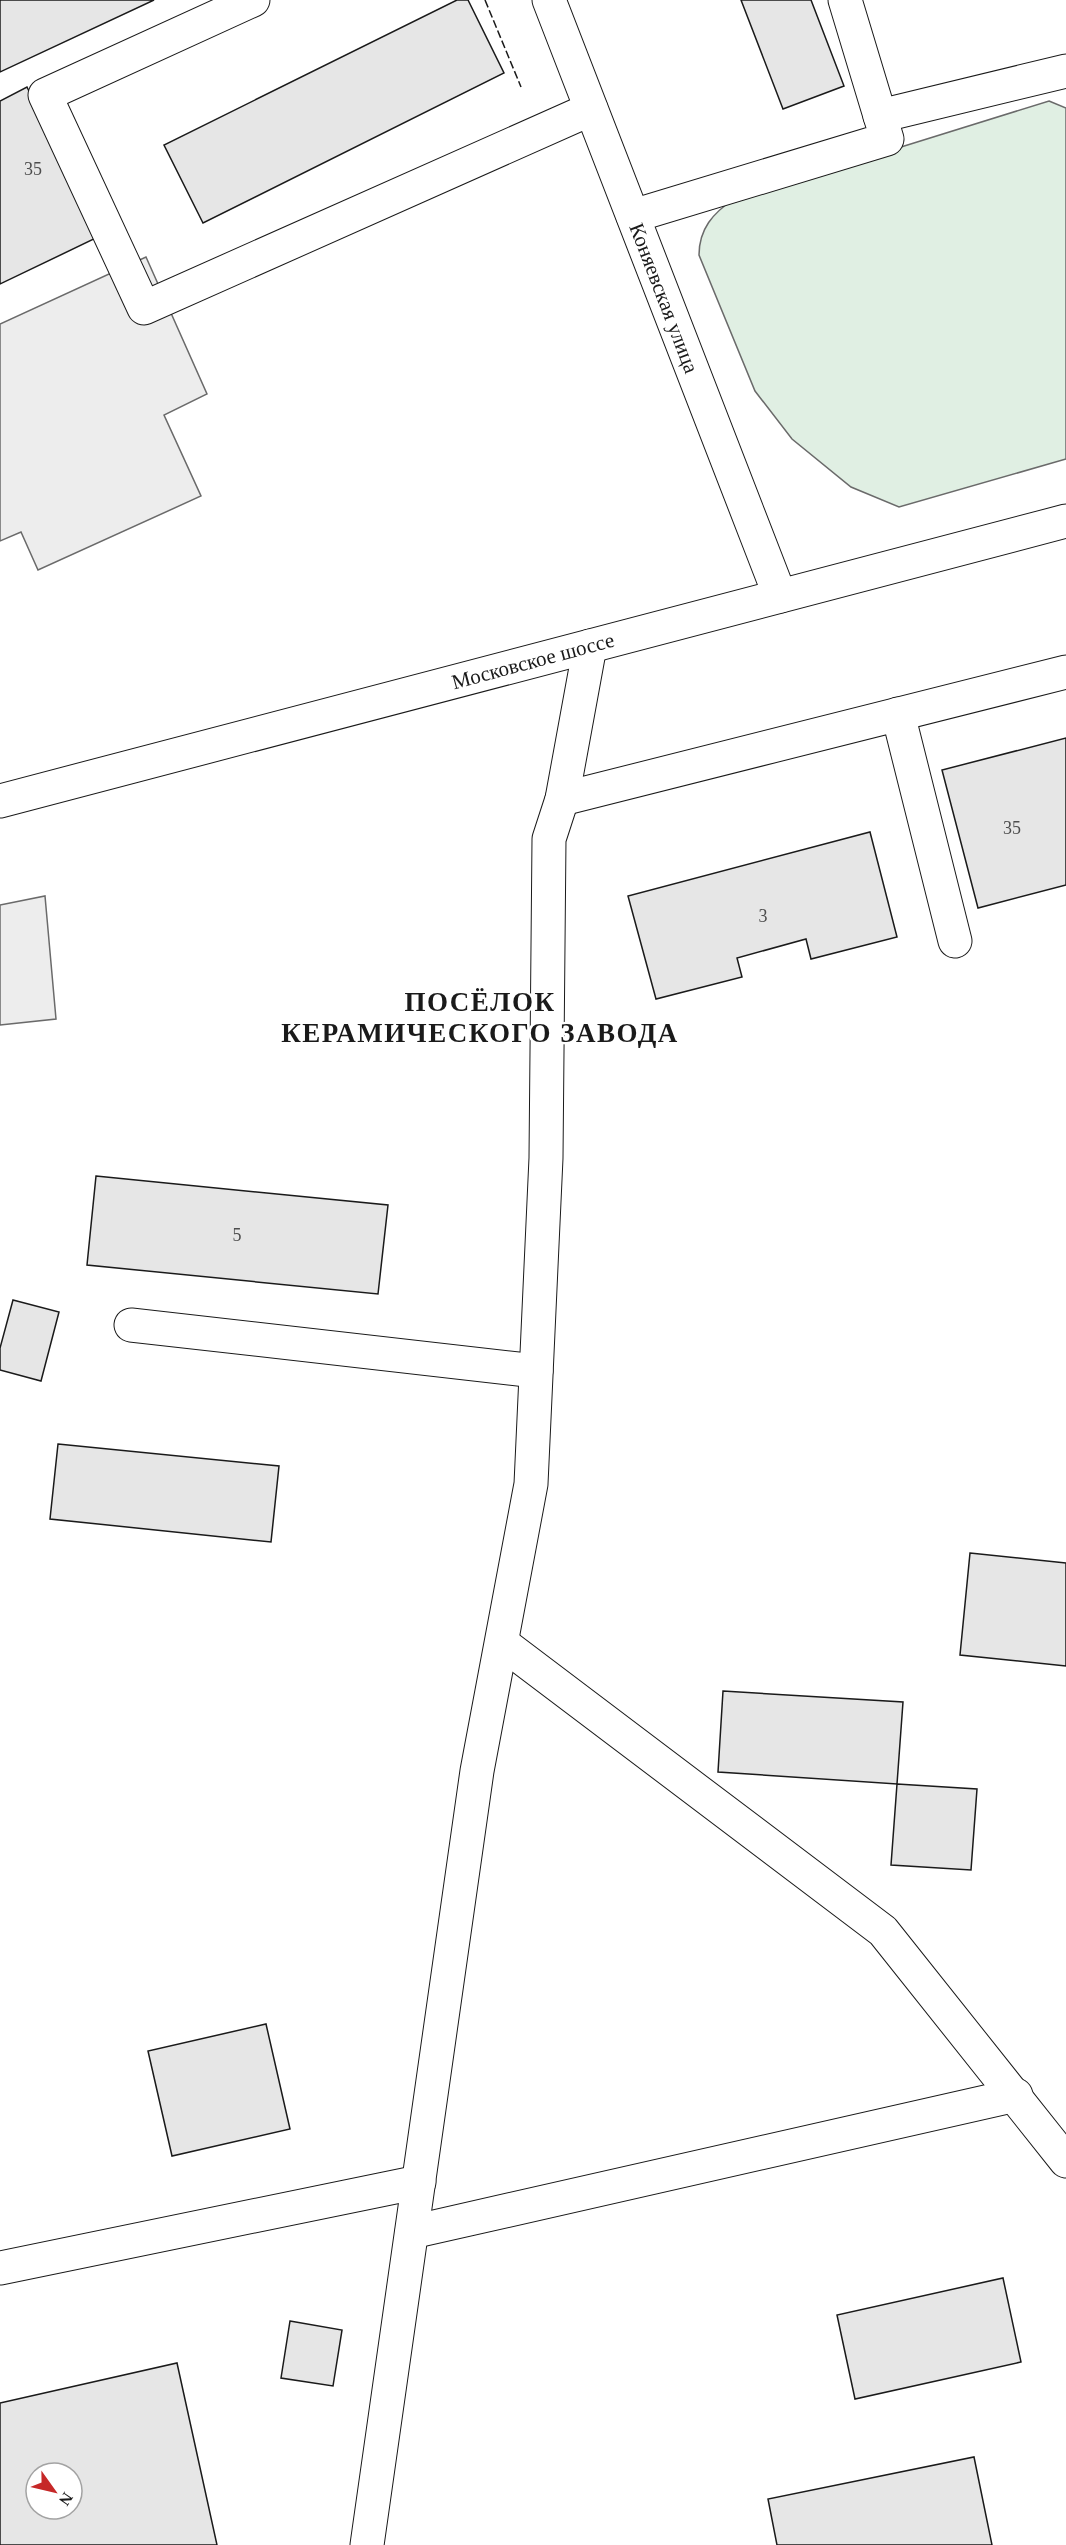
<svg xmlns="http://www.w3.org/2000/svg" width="1066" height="2545" viewBox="0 0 1066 2545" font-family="Georgia,serif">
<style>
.green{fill:#e0efe3;stroke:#6a6a6a;stroke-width:1.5}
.parking{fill:#ededed;stroke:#6a6a6a;stroke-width:1.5}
.building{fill:#e6e6e6;stroke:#1a1a1a;stroke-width:1.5;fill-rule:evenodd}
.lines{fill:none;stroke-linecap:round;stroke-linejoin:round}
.minor-casing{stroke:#1a1a1a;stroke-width:35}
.major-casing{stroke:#1a1a1a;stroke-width:35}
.minor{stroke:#fff;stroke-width:33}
.major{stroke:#fff;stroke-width:33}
.fence{stroke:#1a1a1a;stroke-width:1.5;stroke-dasharray:8 3;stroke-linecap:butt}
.labels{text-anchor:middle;stroke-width:4.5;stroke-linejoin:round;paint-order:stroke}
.number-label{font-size:18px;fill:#4d4d4d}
.street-label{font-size:21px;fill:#1a1a1a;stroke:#fff}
.district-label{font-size:27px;font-weight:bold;letter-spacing:1.5px;fill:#1a1a1a;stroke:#fff}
</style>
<rect width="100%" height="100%" fill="#fff"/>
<path class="green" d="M 1049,101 L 1066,108 L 1066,459 L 899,507 L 851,487 L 792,439 L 755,391 L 699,255 C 699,229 713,213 734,199 Z"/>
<g class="parking">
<path d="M 146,257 L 207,394 L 164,415 L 201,496 L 38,570 L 21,532 L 0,541 L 0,324 Z"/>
<path d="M 45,896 L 56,1019 L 0,1025 L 0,905 Z"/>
</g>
<g class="building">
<path d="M 0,0 L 154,0 L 0,72 Z"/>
<path d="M 457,0 L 468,0 L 504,73 L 203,223 L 164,145 Z"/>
<path d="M 741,0 L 811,0 L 844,86 L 783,109 Z"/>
<path d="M 27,87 L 98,237 L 0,284 L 0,101 Z"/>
<path d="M 1066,738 L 1066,885 L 978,908 L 942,770 Z"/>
<path d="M 870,832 L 897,937 L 811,959 L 806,939 L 737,958 L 742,977 L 656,999 L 628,896 Z"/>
<path d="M 96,1176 L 388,1205 L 378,1294 L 87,1265 Z"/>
<path d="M 13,1300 L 59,1312 L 41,1381 L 0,1370 L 0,1348 Z"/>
<path d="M 58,1444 L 279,1466 L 271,1542 L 50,1519 Z"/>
<path d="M 970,1553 L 1066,1563 L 1066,1666 L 960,1655 Z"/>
<path d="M 723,1691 L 903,1702 L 897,1784 L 718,1772 Z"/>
<path d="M 897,1784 L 977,1789 L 971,1870 L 891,1865 Z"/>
<path d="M 266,2024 L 290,2129 L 172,2156 L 148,2051 Z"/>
<path d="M 1003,2278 L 1021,2362 L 855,2399 L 837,2315 Z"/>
<path d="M 290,2321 L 342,2330 L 333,2386 L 281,2378 Z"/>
<path d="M 177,2363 L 217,2545 L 0,2545 L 0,2403 ZM 36,2473 L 72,2473 L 72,2509 L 36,2509 Z"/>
<path d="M 974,2457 L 992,2545 L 777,2545 L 768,2499 Z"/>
</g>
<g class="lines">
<g class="minor-casing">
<g id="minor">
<path d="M 253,0 L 45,95 L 144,308 L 591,109"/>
<path d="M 549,0 L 780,596"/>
<path d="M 880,116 L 1066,71"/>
<path d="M 633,216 L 887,139 L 845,0"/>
<path d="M 898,714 L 955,941"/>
<path d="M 562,799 L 1066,672"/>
<path d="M 131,1325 L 536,1371"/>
<path d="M 502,1643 L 883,1931 L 1066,2161"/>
<path d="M 412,2232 L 1016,2095"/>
<path d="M 0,2268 L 419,2182"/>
<path d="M 367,2545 L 477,1771 L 531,1484 L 546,1158 L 549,839 L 562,799 L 590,646"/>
</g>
</g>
<g class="major-casing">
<path id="major" d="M 0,801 L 1066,521"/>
</g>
<use href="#minor" class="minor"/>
<use href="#major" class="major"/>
<path class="fence" d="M 485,0 L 521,87"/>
</g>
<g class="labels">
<g class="number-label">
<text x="33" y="175">35</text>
<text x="1012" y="834">35</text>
<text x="763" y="922">3</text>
<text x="237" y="1241">5</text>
</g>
<g class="street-label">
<text transform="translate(664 298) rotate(69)" y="7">Коняевская улица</text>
<text transform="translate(533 661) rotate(-15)" y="7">Московское шоссе</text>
</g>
<g class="district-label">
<text x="480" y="1011">ПОСЁЛОК<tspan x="480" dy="31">КЕРАМИЧЕСКОГО ЗАВОДА</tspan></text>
</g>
</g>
<g transform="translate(54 2491) rotate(124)"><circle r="28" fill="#ffffff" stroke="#a3a3a3" stroke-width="1.5"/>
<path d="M0-4.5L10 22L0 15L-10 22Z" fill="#c62828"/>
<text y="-9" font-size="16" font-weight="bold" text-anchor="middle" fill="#1a1a1a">N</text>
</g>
</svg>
